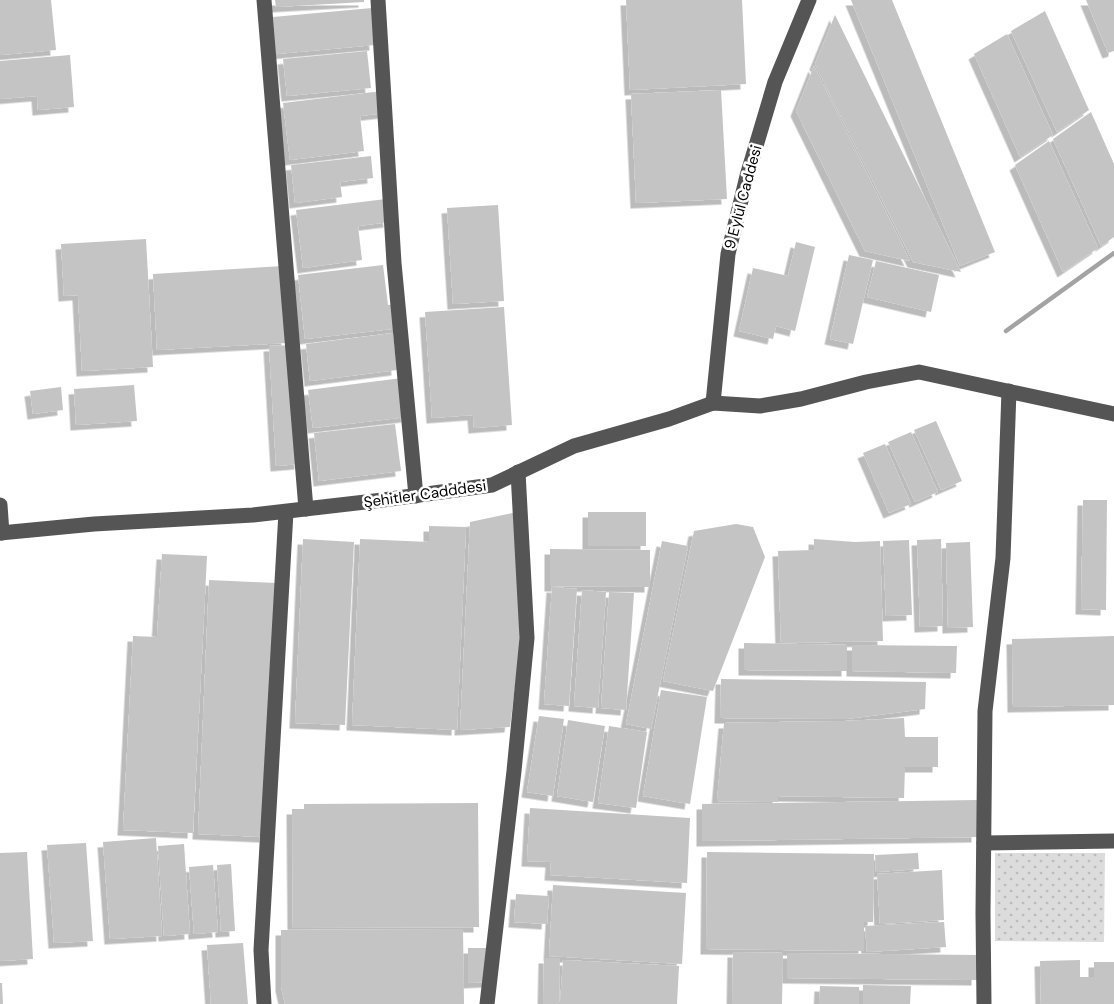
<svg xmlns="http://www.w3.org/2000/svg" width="1114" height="1004" viewBox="0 0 1114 1004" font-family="'DM Sans',sans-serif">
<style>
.grass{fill:url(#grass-dots)}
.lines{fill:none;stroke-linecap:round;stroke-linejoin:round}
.stream{stroke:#a3a3a3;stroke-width:4.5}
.building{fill:#c4c4c4;filter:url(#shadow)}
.minor{stroke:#555;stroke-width:15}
.labels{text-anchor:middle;stroke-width:5;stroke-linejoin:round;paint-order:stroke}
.street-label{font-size:15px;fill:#000;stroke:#fff}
</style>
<defs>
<pattern id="grass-dots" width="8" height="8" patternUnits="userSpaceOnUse" patternTransform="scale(1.5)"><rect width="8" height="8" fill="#dcdcdc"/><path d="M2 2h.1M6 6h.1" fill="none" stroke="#bbb" stroke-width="1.8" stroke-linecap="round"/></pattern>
<filter id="shadow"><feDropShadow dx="-5.5" dy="5.5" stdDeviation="0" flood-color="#0004"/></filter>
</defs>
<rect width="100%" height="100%" fill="#fff"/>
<path class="grass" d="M 995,853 L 1105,853 L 1104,942 L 995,941 Z"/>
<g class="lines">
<path class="stream" d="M 1006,331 L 1114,253"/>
</g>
<g class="building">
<path d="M 0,0 L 51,0 L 56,50 L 0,55 Z"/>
<path d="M 275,0 L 364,0 L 364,2 L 276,7 Z"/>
<path d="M 626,0 L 742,0 L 746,84 L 630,90 Z"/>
<path d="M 851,0 L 892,0 L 995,252 L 960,266 Z"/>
<path d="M 1086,0 L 1114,0 L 1114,51 L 1108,53 Z"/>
<path d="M 372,8 L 375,45 L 276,54 L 273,17 Z"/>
<path d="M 1045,11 L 1089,110 L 1057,132 L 1011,31 Z"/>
<path d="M 835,15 L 961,272 L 913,262 L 815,64 Z"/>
<path d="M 1007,34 L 1053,135 L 1020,157 L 974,54 Z"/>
<path d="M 367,51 L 371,88 L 287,96 L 283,59 Z"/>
<path d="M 70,55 L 74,107 L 38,110 L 37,96 L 0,99 L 0,61 Z"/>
<path d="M 814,66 L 910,261 L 865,251 L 796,111 Z"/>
<path d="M 721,90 L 727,199 L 636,203 L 631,94 Z"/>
<path d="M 382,91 L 385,113 L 360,116 L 364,151 L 290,160 L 283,103 Z"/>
<path d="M 1091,112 L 1114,164 L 1114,237 L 1101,246 L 1053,139 Z"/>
<path d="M 1049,141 L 1098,248 L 1063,272 L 1015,165 Z"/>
<path d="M 371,156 L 373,178 L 340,182 L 342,197 L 295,203 L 291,165 Z"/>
<path d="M 386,199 L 389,222 L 358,226 L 362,260 L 303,268 L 296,210 Z"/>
<path d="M 498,205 L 504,301 L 453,304 L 447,208 Z"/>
<path d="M 146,239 L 153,367 L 82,371 L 78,295 L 64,296 L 61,244 Z"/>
<path d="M 796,242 L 815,247 L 795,331 L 776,326 L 773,339 L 739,331 L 753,268 L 788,276 Z"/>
<path d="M 849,255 L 873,260 L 853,344 L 830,339 Z"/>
<path d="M 876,261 L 939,275 L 931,312 L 867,297 Z"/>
<path d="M 383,265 L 388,305 L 398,304 L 400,328 L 305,339 L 298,275 Z"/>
<path d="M 283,266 L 287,343 L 157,350 L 153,274 Z"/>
<path d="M 504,307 L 512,425 L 474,428 L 473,415 L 432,418 L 425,312 Z"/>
<path d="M 393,333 L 397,370 L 310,381 L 306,344 Z"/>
<path d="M 293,345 L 300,464 L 276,466 L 269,346 Z"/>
<path d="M 402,378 L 407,417 L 313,428 L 308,390 Z"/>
<path d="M 134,385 L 137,421 L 76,425 L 74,389 Z"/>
<path d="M 61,387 L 63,410 L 33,414 L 30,391 Z"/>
<path d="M 936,421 L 962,481 L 941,490 L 914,430 Z"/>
<path d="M 395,424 L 401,471 L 319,481 L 314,433 Z"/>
<path d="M 911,432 L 938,492 L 915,502 L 888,442 Z"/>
<path d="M 885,444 L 911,504 L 889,513 L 863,453 Z"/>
<path d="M 1083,500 L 1107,500 L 1106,610 L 1081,609 Z"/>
<path d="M 517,512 L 520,646 L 510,727 L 460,730 L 470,522 Z"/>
<rect x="588" y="512" width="58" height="34"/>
<path d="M 736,524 L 753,527 L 765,557 L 713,691 L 663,681 L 694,531 Z"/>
<path d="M 429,526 L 466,527 L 457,730 L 352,725 L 360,539 L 429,542 Z"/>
<path d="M 303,539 L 354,542 L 345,725 L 295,723 Z"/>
<path d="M 814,539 L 855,542 L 880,541 L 883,641 L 781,643 L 778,551 L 814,550 Z"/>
<path d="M 941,539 L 943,626 L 920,627 L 917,540 Z"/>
<path d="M 909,540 L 912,615 L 886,616 L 883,541 Z"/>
<path d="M 662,541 L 688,546 L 651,729 L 626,724 Z"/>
<path d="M 970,542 L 973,627 L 948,628 L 946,543 Z"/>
<path d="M 550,549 L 650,550 L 650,587 L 550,586 Z"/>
<path d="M 162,554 L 207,556 L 193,833 L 123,830 L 133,636 L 157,637 Z"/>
<path d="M 209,580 L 276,583 L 265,837 L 198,834 Z"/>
<path d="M 552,587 L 577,589 L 569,706 L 544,704 Z"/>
<path d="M 582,590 L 606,592 L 598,708 L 574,706 Z"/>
<path d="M 609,592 L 634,593 L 626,710 L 601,708 Z"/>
<path d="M 1114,636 L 1114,705 L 1013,707 L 1012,639 Z"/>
<path d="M 744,643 L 847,645 L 847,671 L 744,670 Z"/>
<path d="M 852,645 L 957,646 L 956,673 L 852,671 Z"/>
<path d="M 721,679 L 926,682 L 925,709 L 846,719 L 720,718 Z"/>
<path d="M 661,690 L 707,697 L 690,804 L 643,796 Z"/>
<path d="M 539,716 L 564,719 L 553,796 L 527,792 Z"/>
<path d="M 904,718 L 905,737 L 938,737 L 938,767 L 905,767 L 904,798 L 778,796 L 778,802 L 717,801 L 724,723 L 845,721 Z"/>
<path d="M 568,720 L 605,726 L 593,802 L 557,796 Z"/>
<path d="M 609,726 L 647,732 L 636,808 L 598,803 Z"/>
<path d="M 977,800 L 977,837 L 702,841 L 702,804 Z"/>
<path d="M 478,803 L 479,927 L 293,928 L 292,809 L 304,809 L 304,804 Z"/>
<path d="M 530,808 L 690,818 L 687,883 L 550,875 L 551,862 L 527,861 Z"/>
<path d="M 156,838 L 162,936 L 110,939 L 103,842 Z"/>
<path d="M 86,843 L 93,941 L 54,943 L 47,845 Z"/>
<path d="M 184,844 L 190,934 L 164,936 L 158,846 Z"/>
<path d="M 27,852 L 33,959 L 0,961 L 0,853 Z"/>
<path d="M 707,852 L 874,854 L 873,922 L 864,922 L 864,951 L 706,949 Z"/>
<path d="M 918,853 L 919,869 L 876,872 L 875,855 Z"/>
<path d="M 231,864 L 235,931 L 221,932 L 217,865 Z"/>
<path d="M 213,865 L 218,932 L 194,934 L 189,867 Z"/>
<path d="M 942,870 L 944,920 L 880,924 L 877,874 Z"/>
<path d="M 553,885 L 686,893 L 682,964 L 549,956 Z"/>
<path d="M 516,894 L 549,896 L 547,924 L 514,922 Z"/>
<path d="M 944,922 L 946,947 L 867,952 L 865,926 Z"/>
<path d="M 463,929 L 464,1004 L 285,1004 L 281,986 L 281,930 Z"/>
<path d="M 243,943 L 248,1004 L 211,1004 L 207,945 Z"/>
<path d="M 468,948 L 488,948 L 488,982 L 468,983 Z"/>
<path d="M 733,952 L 783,953 L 782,1004 L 732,1004 Z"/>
<path d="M 787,953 L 977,955 L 977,980 L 787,978 Z"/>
<path d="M 544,958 L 560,958 L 559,1004 L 543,1004 Z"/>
<path d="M 563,960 L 679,966 L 677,1004 L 560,1004 Z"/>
<path d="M 1080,960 L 1080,977 L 1094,977 L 1094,962 L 1114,962 L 1114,1004 L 1041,1004 L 1040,961 Z"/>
<path d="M 0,983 L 2,983 L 3,1004 L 0,1004 Z"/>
<path d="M 863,985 L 911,986 L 910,1004 L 863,1004 Z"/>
<path d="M 820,986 L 859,987 L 859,1004 L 819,1004 Z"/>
</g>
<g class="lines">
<g class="minor">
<path d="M 264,0 L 306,509"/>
<path d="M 378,0 L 394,263 L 416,496"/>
<path d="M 713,403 L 728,254 L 747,176 L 775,82 L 809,0"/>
<path d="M 0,505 L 2,533"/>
<path d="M 0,533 L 94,524 L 253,515 L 383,500 L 492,485 L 574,446 L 669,419 L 713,403 L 760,406 L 801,399 L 866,382 L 919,372 L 1114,414"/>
<path d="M 984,843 L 1114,841"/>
<path d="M 264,1004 L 261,950 L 286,512"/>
<path d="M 487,1004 L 514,771 L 527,638 L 518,472"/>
<path d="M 984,1004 L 983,913 L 985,711 L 1003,558 L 1009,391"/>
</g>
</g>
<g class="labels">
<g class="street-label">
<text transform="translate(743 197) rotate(-75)" y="5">9 Eylül Caddesi</text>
<text transform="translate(425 494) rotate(-8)" y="5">Şehitler Cadddesi</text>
</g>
</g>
</svg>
